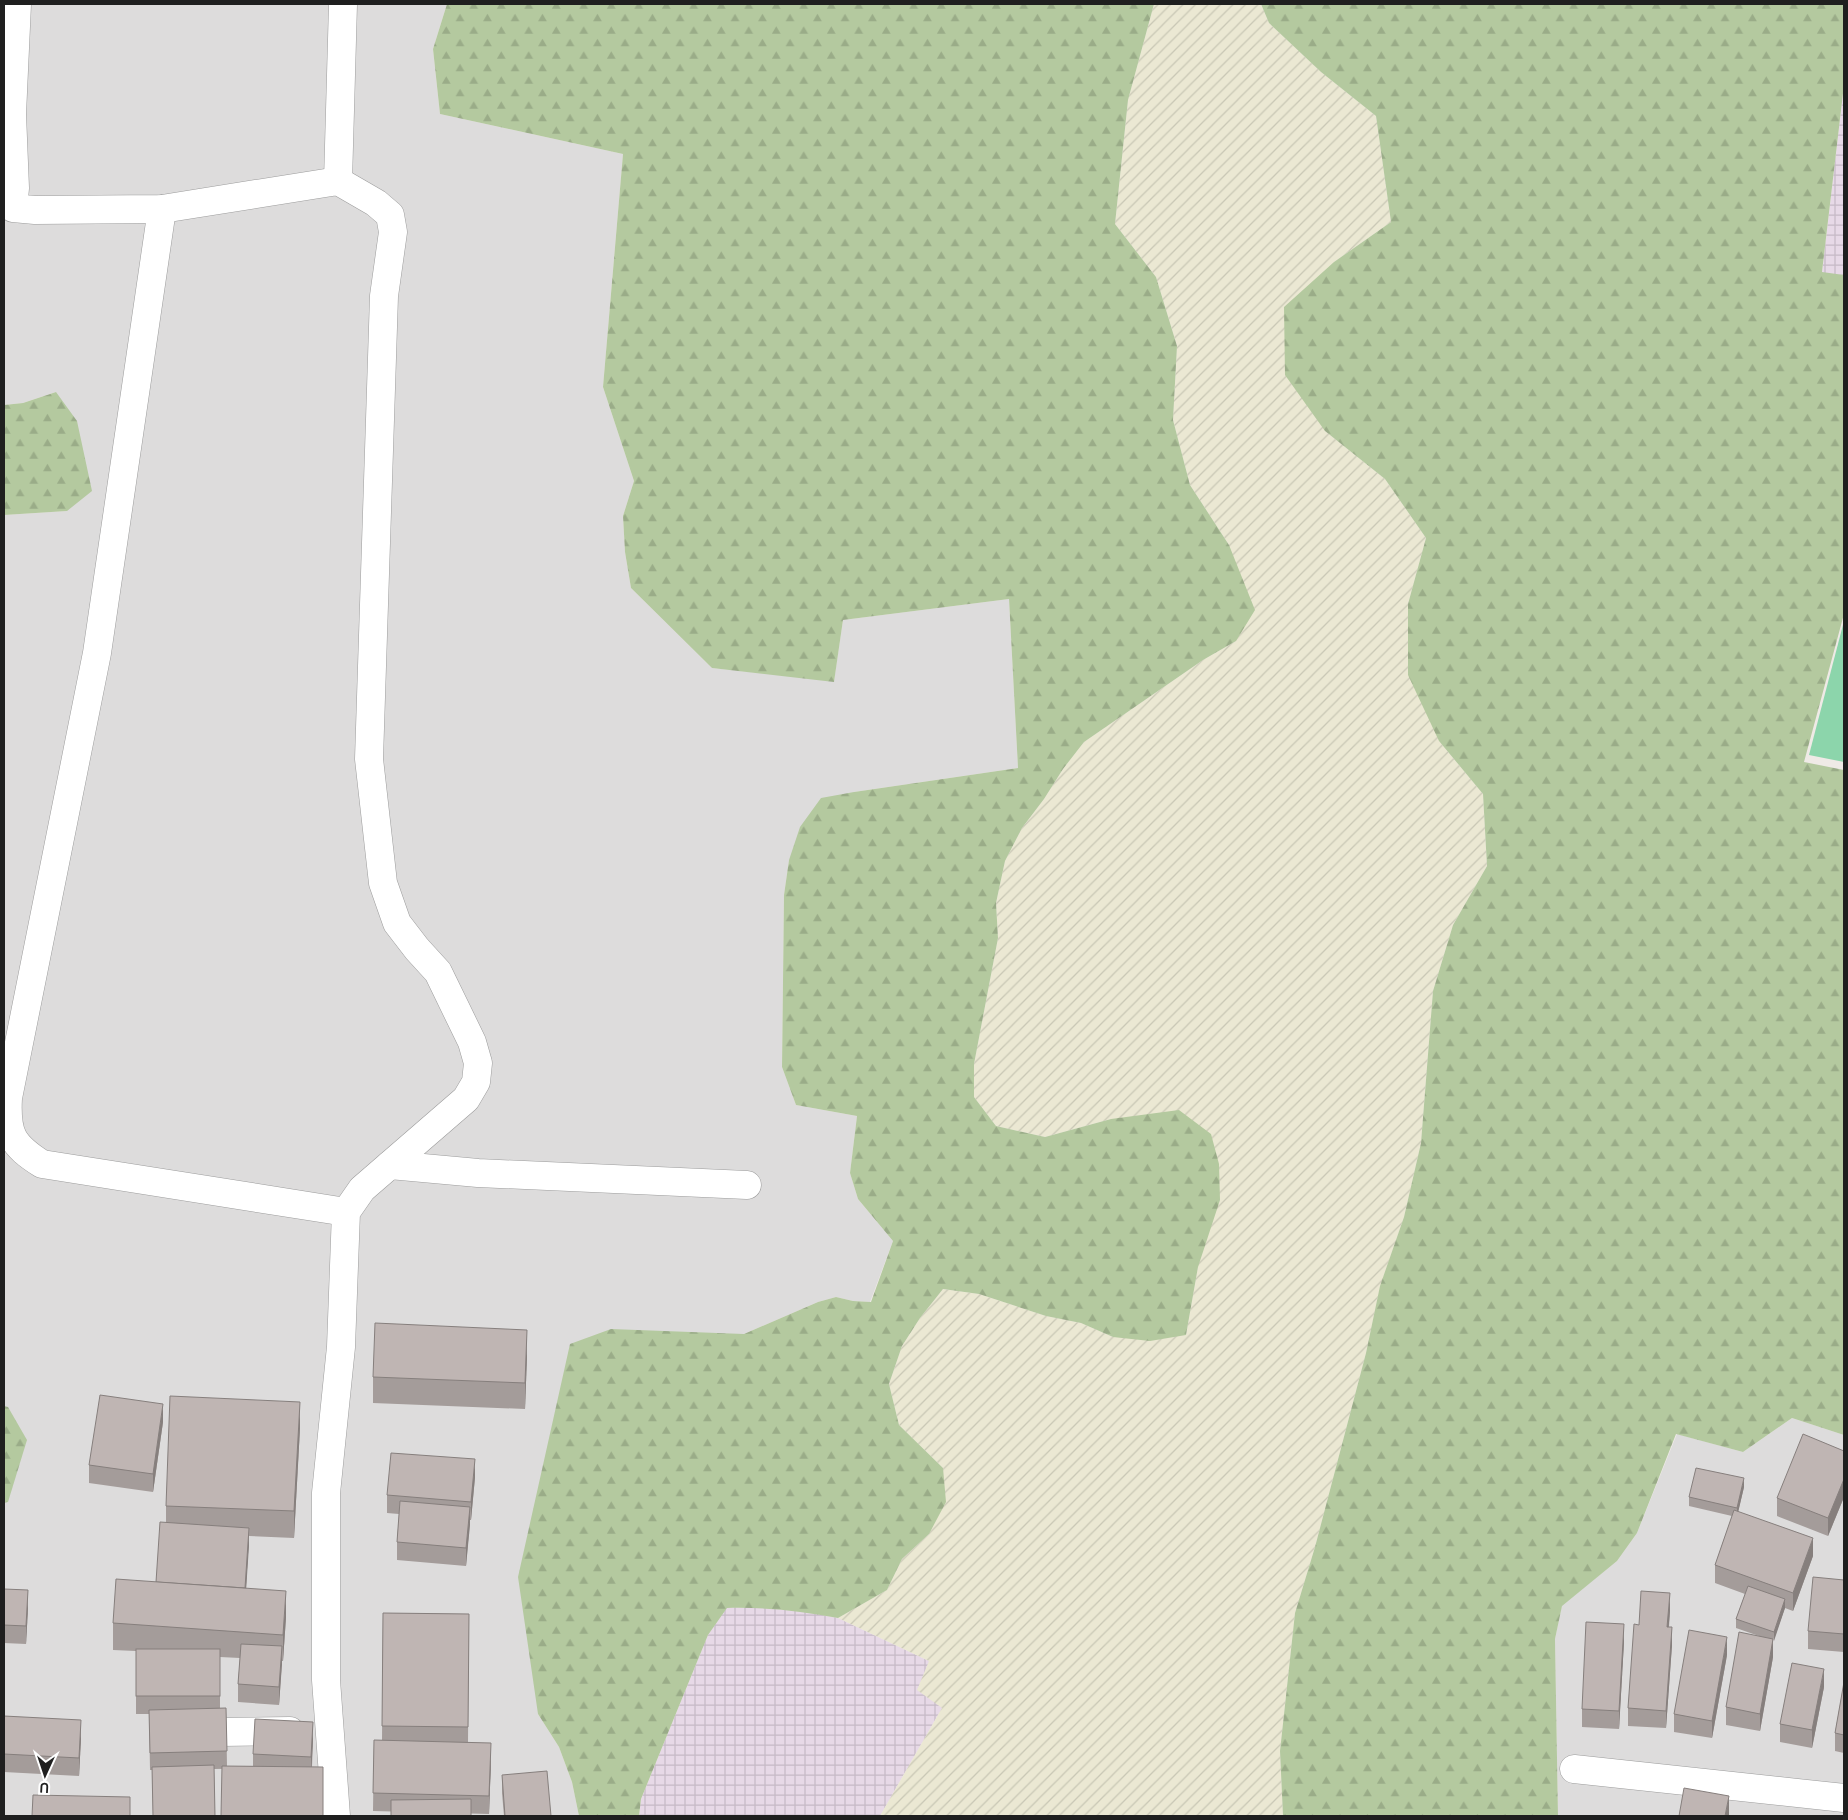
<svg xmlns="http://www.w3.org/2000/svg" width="1848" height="1820" viewBox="0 0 1848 1820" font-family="'Space Grotesk',sans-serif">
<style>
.residential{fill:#dddcdc}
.industrial{fill:url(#industrial-grid)}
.farmland{fill:url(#farmland-furrows)}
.forest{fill:url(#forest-firs)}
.pitch{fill:#8cd5ab}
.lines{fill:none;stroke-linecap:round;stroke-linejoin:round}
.minor-casing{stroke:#9c9c9c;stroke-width:29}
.minor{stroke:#fff;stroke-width:28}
.wall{fill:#a49c9a}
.shaded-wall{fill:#867f7d}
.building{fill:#bfb5b3;stroke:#867f7d}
</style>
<defs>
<pattern id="industrial-grid" width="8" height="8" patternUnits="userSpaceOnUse" patternTransform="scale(1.25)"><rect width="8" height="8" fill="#e7d9e7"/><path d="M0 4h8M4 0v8" fill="none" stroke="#c6bac6"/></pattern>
<pattern id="farmland-furrows" width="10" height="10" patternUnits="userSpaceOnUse" patternTransform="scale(1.25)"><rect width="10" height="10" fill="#ebe8d3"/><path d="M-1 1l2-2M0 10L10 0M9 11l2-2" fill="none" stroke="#c9c7b5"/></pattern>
<pattern id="forest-firs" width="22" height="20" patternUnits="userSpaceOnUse" patternTransform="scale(1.25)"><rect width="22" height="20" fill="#b4c99f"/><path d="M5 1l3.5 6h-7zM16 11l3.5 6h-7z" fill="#9aac88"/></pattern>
</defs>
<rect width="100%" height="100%" fill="#efeae6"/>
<g class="residential">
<path d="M 4,4 L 447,4 L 433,49 L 440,114 L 623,154 L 603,387 L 634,481 L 623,516 L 625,552 L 631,588 L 712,668 L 834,681 L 843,620 L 1009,599 L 1018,768 L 854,792 L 789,860 L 784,895 L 782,1067 L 796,1105 L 857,1116 L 850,1173 L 858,1199 L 893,1241 L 870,1302 L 853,1301 L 836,1297 L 818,1302 L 744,1334 L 725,1335 L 538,1714 L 559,1747 L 572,1782 L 579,1816 L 4,1816 L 4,1503 L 8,1502 L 8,1407 L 4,1406 L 4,515 L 67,511 L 56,392 L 23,403 L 4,405 Z"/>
<path d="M 1792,1418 L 1844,1435 L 1844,1816 L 1558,1816 L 1555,1639 L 1562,1605 L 1617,1561 L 1637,1533 L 1677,1434 L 1743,1452 Z"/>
</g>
<g class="industrial">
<path d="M 1844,85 L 1844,275 L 1822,273 Z"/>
<path d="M 727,1607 L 766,1608 L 802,1611 L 838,1618 L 929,1661 L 942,1708 L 880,1816 L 639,1816 L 641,1799 L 708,1635 Z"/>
</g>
<path class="farmland" d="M 1154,4 L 1261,4 L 1269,23 L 1321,72 L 1376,116 L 1391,222 L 1334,262 L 1325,431 L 1385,479 L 1426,538 L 1408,604 L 1439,741 L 1483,794 L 1487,866 L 1453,925 L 1433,991 L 1421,1143 L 1404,1217 L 1380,1287 L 1366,1353 L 1315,1547 L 1295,1613 L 1280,1751 L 1283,1816 L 880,1816 L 942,1708 L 917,1690 L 929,1661 L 838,1618 L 887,1590 L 902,1559 L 929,1534 L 943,1468 L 899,1425 L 889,1384 L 902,1346 L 920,1318 L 943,1289 L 979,1294 L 1046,1316 L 1081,1323 L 1113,1337 L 1186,1335 L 1198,1267 L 1111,1119 L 1045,1137 L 996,1126 L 974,1097 L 974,1064 L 998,938 L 996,903 L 1005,861 L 1022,828 L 1044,799 L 1063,769 L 1084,742 L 1203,660 L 1236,641 L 1229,545 L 1190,485 L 1173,420 L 1177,346 L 1156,277 L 1115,224 L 1128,100 Z"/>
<g class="forest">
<path d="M 447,4 L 1154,4 L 1128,100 L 1115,224 L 1156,277 L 1177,346 L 1173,420 L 1190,485 L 1229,545 L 1255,610 L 1236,641 L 1203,660 L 1084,742 L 1063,769 L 1044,799 L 1022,828 L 1005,861 L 996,903 L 998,938 L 974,1064 L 974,1097 L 996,1126 L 1045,1137 L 1111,1119 L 1179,1110 L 1211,1134 L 1219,1164 L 1220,1200 L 1198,1267 L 1186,1335 L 1150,1341 L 1113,1337 L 1081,1323 L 1046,1316 L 979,1294 L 943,1289 L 920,1318 L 902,1346 L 889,1384 L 899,1425 L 943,1468 L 946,1502 L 929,1534 L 902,1559 L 887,1590 L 838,1618 C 801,1611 765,1607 727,1608 L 708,1635 L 641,1799 L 639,1816 L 579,1816 L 572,1782 L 559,1747 L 538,1714 L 518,1577 L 570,1344 L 611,1329 L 744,1334 L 818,1302 L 836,1297 L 853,1301 L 871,1302 L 893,1241 L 858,1199 L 850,1173 L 857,1116 L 796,1105 L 782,1067 L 784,895 L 789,860 L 800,827 L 821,798 L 854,792 L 1018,768 L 1009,599 L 843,620 L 834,682 L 712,668 L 631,588 L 625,552 L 623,516 L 634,481 L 603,387 L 623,154 L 440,114 L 433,49 Z"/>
<path d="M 1261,4 L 1844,4 L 1844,85 L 1822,272 L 1844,275 L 1844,614 L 1804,762 L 1844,770 L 1844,1435 L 1792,1418 L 1743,1452 L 1676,1434 L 1637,1533 L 1617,1561 L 1562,1606 L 1555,1639 L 1558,1816 L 1283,1816 L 1280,1751 L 1295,1613 L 1315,1547 L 1366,1353 L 1380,1286 L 1404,1217 L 1421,1143 L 1433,991 L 1453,925 L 1487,866 L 1483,794 L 1439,741 L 1408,675 L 1408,604 L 1426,538 L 1385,479 L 1325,431 L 1285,375 L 1284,307 L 1334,262 L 1391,222 L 1376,116 L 1321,72 L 1269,23 Z"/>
<path d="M 56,392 L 77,421 L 92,491 L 67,511 L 4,515 L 4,405 L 23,403 Z"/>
<path d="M 4,1406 L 8,1407 L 27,1440 L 8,1502 L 4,1503 Z"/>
</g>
<path class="pitch" d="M 1844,621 L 1844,762 L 1809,755 Z"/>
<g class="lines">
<g class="minor-casing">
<g id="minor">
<path d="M 17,4 L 12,114 L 15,188 L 13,208 L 35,210 L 162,209 L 338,181 L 376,203 L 390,215 L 393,232 L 384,296 L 369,759 L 383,883 L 397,923 L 417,949 L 438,972 L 472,1042 L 478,1063 L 476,1082 L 466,1099 L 362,1189 L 346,1212 L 341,1347 L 326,1493 L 326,1680 L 336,1816"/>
<path d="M 338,181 L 343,4"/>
<path d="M 162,209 L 97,653 L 8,1098 C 6,1134 12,1145 42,1164 L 346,1212"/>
<path d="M 390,1165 L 478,1173 L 747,1185"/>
<path d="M 221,1732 L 290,1731"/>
<path d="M 1574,1769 L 1844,1798"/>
</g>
</g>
<use href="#minor" class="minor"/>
</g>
<g class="wall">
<path d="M 1844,217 L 1844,261 L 1843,261 L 1843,226 Z"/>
<path d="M 527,1356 L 525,1409 L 373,1403 L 373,1377 Z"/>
<path d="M 163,1422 L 153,1492 L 89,1483 L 89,1465 Z"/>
<path d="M 300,1428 L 294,1538 L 249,1536 L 246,1588 L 286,1617 L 283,1661 L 282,1661 L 279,1705 L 238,1702 L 238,1684 L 240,1658 L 220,1657 L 220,1708 L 226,1708 L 227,1766 L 253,1766 L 253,1754 L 313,1740 L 312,1767 L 214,1769 L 215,1816 L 153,1816 L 152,1770 L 150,1770 L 149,1714 L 136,1714 L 136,1651 L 113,1650 L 113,1623 L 156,1582 L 166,1523 L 166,1506 Z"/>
<path d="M 1844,1451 L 1844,1497 L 1828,1536 L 1777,1516 L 1777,1498 Z"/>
<path d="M 475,1477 L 471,1520 L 470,1520 L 466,1566 L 397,1560 L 397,1542 L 399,1514 L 387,1513 L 387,1495 Z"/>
<path d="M 1744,1487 L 1738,1512 L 1813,1556 L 1793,1611 L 1785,1608 L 1773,1641 L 1773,1657 L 1760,1731 L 1726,1725 L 1726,1707 L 1759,1636 L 1736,1628 L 1736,1619 L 1745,1594 L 1715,1583 L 1715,1565 L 1732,1516 L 1689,1506 L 1689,1497 Z"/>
<path d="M 1844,1580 L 1844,1652 L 1808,1649 L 1808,1631 Z"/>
<path d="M 4,1589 L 28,1608 L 26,1644 L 4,1643 Z"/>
<path d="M 1670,1611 L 1669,1627 L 1672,1645 L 1666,1728 L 1628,1726 L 1628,1708 L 1639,1625 Z"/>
<path d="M 383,1613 L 469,1614 L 468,1742 L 491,1761 L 489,1814 L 373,1811 L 374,1740 L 382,1740 Z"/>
<path d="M 1624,1642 L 1619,1729 L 1582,1727 L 1582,1709 Z"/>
<path d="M 1727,1655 L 1712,1738 L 1674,1732 L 1674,1714 Z"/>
<path d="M 1844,1682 L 1844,1753 L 1835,1751 L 1835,1733 Z"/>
<path d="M 1824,1687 L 1812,1748 L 1780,1742 L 1780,1724 Z"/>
<path d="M 4,1716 L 81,1738 L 79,1776 L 4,1772 Z"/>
<path d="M 502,1775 L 551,1816 L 504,1816 L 502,1793 Z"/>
</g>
<g class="shaded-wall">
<path d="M 527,1330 L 527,1356 L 525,1409 L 525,1383 Z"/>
<path d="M 300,1402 L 300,1428 L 294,1538 L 294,1511 Z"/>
<path d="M 163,1404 L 163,1422 L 153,1492 L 153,1474 Z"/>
<path d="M 475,1459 L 475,1477 L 471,1520 L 471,1502 Z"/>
<path d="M 1744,1478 L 1744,1487 L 1737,1517 L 1737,1508 Z"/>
<path d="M 1844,1479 L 1844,1497 L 1828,1536 L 1828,1518 Z"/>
<path d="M 470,1507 L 470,1525 L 466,1566 L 466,1548 Z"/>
<path d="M 249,1528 L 249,1546 L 245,1606 L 245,1588 Z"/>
<path d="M 1813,1538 L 1813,1556 L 1793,1611 L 1793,1593 Z"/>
<path d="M 28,1590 L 28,1608 L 26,1644 L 26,1626 Z"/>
<path d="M 286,1591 L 286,1617 L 283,1661 L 283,1635 Z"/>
<path d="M 1670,1593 L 1670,1611 L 1667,1645 L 1667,1627 Z"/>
<path d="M 1785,1599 L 1785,1608 L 1774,1641 L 1774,1632 Z"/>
<path d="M 1624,1624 L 1624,1642 L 1619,1729 L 1619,1711 Z"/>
<path d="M 1672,1627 L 1672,1645 L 1666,1728 L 1666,1711 Z"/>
<path d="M 1727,1637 L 1727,1655 L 1712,1738 L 1712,1721 Z"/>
<path d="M 1773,1639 L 1773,1657 L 1760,1731 L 1760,1714 Z"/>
<path d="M 282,1646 L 282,1664 L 279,1705 L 279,1687 Z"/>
<path d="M 1824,1669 L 1824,1687 L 1812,1748 L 1812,1730 Z"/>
<path d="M 81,1720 L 81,1738 L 79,1776 L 79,1758 Z"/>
<path d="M 313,1722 L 313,1740 L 311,1775 L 311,1757 Z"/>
<path d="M 491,1743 L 491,1761 L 489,1814 L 489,1796 Z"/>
<path d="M 1729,1796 L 1729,1816 L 1725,1816 Z"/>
</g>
<g class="building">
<path d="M 375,1323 L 527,1330 L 525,1383 L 373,1377 Z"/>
<path d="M 100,1395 L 163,1404 L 153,1474 L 89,1465 Z"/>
<path d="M 170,1396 L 300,1402 L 294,1511 L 166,1506 Z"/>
<path d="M 1803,1434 L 1844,1451 L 1844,1479 L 1828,1518 L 1777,1498 Z"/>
<path d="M 391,1453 L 475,1459 L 471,1502 L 387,1495 Z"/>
<path d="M 1696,1468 L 1744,1478 L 1737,1508 L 1689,1497 Z"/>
<path d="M 400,1501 L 470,1507 L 466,1548 L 397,1542 Z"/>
<path d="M 1734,1510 L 1813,1538 L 1793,1593 L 1715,1565 Z"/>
<path d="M 160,1522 L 249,1528 L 245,1588 L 156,1582 Z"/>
<path d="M 1813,1577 L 1844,1580 L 1844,1634 L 1808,1631 Z"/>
<path d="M 116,1579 L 286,1591 L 283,1635 L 113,1623 Z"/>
<path d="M 1748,1586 L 1785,1599 L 1774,1632 L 1736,1619 Z"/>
<path d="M 4,1589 L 28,1590 L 26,1626 L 4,1625 Z"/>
<path d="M 1641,1591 L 1670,1593 L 1667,1627 L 1672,1627 L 1666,1711 L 1628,1708 L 1634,1624 L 1639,1625 Z"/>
<path d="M 383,1613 L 469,1614 L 468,1727 L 382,1726 Z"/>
<path d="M 1586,1622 L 1624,1624 L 1619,1711 L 1582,1709 Z"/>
<path d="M 1689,1630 L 1727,1637 L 1712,1721 L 1674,1714 Z"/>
<path d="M 1739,1632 L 1773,1639 L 1760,1714 L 1726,1707 Z"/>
<path d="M 241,1644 L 282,1646 L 279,1687 L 238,1684 Z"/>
<rect x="136" y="1649" width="84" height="47"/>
<path d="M 1792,1663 L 1824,1669 L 1812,1730 L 1780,1724 Z"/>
<path d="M 1844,1682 L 1844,1735 L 1835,1733 Z"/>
<path d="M 226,1708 L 227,1751 L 150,1753 L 149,1710 Z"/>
<path d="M 4,1716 L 81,1720 L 79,1758 L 4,1754 Z"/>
<path d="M 255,1719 L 313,1722 L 311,1757 L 253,1754 Z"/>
<path d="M 374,1740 L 491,1743 L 489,1796 L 373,1793 Z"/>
<path d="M 214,1765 L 215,1816 L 153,1816 L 152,1767 Z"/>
<path d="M 222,1766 L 323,1767 L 323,1816 L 221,1816 Z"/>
<path d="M 547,1771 L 551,1816 L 505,1816 L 502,1775 Z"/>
<path d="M 1684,1788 L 1729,1796 L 1725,1816 L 1679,1816 Z"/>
<path d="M 33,1795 L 130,1797 L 130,1816 L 32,1816 Z"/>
<path d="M 471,1799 L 471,1816 L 391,1816 L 391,1800 Z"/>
</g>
<rect width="1848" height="1820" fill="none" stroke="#1f1f1f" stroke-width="10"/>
<g transform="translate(45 1775) rotate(183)" stroke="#ffffff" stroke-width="4" paint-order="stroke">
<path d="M0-4L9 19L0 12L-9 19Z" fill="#1f1f1f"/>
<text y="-8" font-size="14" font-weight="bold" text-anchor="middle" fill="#1f1f1f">U</text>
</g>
</svg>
